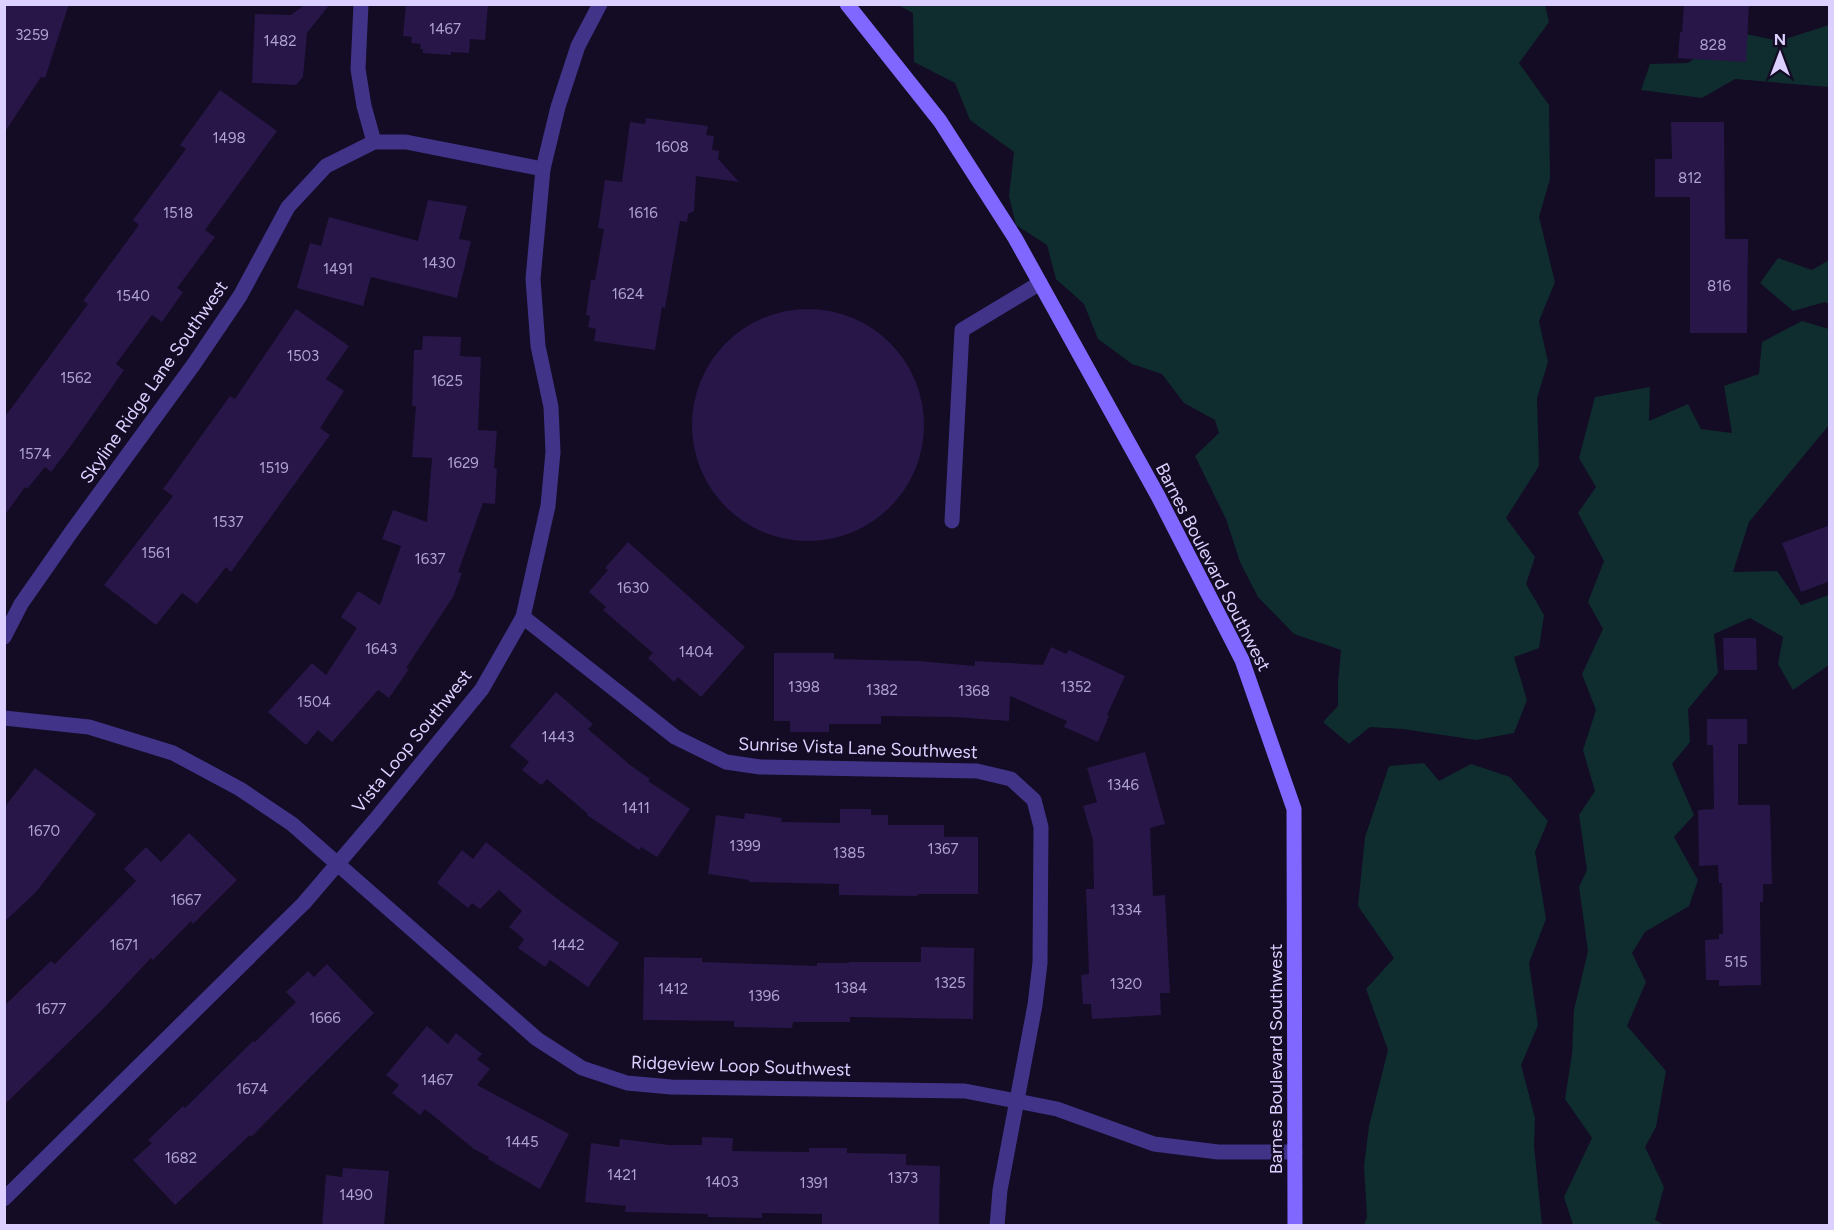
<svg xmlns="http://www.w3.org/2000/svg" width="1834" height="1230" viewBox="0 0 1834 1230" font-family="Figtree,sans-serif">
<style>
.green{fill:#0f2c2f}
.building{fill:#271647}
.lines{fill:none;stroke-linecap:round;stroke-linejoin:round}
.lane{stroke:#413388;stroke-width:15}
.street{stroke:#413388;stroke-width:15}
.secondary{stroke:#7f67ff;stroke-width:15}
.labels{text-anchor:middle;stroke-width:4.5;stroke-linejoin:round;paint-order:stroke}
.number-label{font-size:15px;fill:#aea2d1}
.street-label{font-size:18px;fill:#dbd0ff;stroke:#130c24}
</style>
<rect width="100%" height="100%" fill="#130c24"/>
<g class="green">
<path d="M 898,5 L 1545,5 L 1549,22 L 1519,63 L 1549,105 L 1550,179 L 1539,217 L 1555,282 L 1539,321 L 1548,362 L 1537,398 L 1539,466 L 1506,518 L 1535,557 L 1526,584 L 1544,615 L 1539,648 L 1514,657 L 1527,700 L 1514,733 L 1476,740 L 1403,729 L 1370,727 L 1349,744 L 1323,722 L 1338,706 L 1338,683 L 1341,650 L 1294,634 L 1258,597 L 1240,562 L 1226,519 L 1195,456 L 1219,433 L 1215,420 L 1184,403 L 1162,374 L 1132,364 L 1098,339 L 1084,304 L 1056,279 L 1047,245 L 1016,225 L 1009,196 L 1014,152 L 970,120 L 955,83 L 914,62 L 913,13 Z"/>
<path d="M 1829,25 L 1829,91 L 1829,87 L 1735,79 L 1702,98 L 1641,90 L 1650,64 L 1688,63 L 1732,31 L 1779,41 Z"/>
<path d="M 1778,258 L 1812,270 L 1829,260 L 1829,304 L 1825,302 L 1793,311 L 1760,283 Z"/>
<path d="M 1802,321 L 1829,329 L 1829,425 L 1749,522 L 1733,572 L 1777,571 L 1801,605 L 1829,595 L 1829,665 L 1793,690 L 1778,664 L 1783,637 L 1750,618 L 1714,634 L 1718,673 L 1688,709 L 1690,742 L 1672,764 L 1694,815 L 1674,837 L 1698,880 L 1689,906 L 1645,932 L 1632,953 L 1646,982 L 1627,1026 L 1666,1071 L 1656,1127 L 1645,1147 L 1664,1187 L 1655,1220 L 1664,1225 L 1573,1225 L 1564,1197 L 1592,1138 L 1565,1099 L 1572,1054 L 1574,1010 L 1588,951 L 1579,887 L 1587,870 L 1579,815 L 1595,791 L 1583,750 L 1596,710 L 1582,674 L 1603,629 L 1588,602 L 1604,561 L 1578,513 L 1596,487 L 1579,458 L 1595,397 L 1650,387 L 1649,421 L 1688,404 L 1701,429 L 1732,433 L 1724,386 L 1759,374 L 1762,342 Z"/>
<path d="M 1424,763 L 1439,781 L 1471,764 L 1510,777 L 1548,821 L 1535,852 L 1546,919 L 1529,963 L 1538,1025 L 1521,1065 L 1535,1118 L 1534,1145 L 1542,1225 L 1364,1225 L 1367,1217 L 1364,1166 L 1369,1126 L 1388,1050 L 1366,989 L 1394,958 L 1358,906 L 1365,837 L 1389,766 Z"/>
</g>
<g class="building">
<path d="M 4,4 L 69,4 L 45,78 L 41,77 L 4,133 Z"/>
<path d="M 306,4 L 330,4 L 307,33 L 303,77 L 296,85 L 252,83 L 255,14 L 291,15 Z"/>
<path d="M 406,4 L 488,4 L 485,40 L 470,39 L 469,53 L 451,52 L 451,55 L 423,53 L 423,49 L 420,49 L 421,44 L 411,43 L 412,37 L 403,36 Z"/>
<path d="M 1684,4 L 1749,4 L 1746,62 L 1678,58 L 1680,32 L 1682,32 Z"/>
<path d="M 220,90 L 277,131 L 205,230 L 215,237 L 177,288 L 183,292 L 162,322 L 152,315 L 116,364 L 124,370 L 73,443 L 51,472 L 45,467 L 27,489 L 25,487 L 4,516 L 4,418 L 88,304 L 83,301 L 139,225 L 133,220 L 186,149 L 180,145 Z"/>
<path d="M 646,118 L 708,126 L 706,135 L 714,136 L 712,150 L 719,151 L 718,159 L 739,182 L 696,176 L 694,211 L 688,214 L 687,222 L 680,221 L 665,308 L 662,307 L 655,350 L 594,341 L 596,329 L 588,327 L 590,316 L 586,315 L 591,280 L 595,280 L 604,229 L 598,228 L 605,180 L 622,182 L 630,122 L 645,124 Z"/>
<path d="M 1671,122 L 1724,122 L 1725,239 L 1748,239 L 1747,333 L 1690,333 L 1690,197 L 1655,197 L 1655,159 L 1672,159 Z"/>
<path d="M 428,200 L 467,206 L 459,239 L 471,241 L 457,298 L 371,277 L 363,306 L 297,288 L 310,243 L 321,246 L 329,217 L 418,241 Z"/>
<circle cx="808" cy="425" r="116"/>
<path d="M 296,309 L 349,346 L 326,379 L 344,391 L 320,428 L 330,435 L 231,572 L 226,567 L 197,604 L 182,593 L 156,625 L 104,585 L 173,496 L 163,489 L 230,396 L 235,399 Z"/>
<path d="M 423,336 L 461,337 L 460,356 L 481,357 L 478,430 L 497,431 L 494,468 L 497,469 L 495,504 L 483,503 L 458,572 L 462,573 L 453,597 L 406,668 L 409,669 L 389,698 L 378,690 L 332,742 L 318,730 L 306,745 L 268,712 L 312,663 L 326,675 L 357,628 L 341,617 L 358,591 L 380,605 L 401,546 L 382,539 L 393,510 L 427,522 L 432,458 L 412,457 L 416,406 L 412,406 L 414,350 L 422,350 Z"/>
<path d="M 1830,525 L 1830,581 L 1801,592 L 1782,543 Z"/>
<path d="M 628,542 L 745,647 L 701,697 L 678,677 L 674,682 L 648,658 L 653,653 L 603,610 L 606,607 L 589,592 L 608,570 L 605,568 Z"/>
<path d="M 1723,638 L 1756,638 L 1757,670 L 1724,670 Z"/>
<path d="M 1051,647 L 1066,654 L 1069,650 L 1125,676 L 1107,715 L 1109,716 L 1098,742 L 1064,727 L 1067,721 L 1010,696 L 1009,721 L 954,717 L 881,716 L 881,724 L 829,724 L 829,732 L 790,732 L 790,721 L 774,721 L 774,653 L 834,653 L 834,659 L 918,661 L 975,666 L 975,661 L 1043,665 Z"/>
<path d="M 556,692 L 593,724 L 588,729 L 630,765 L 650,779 L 648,781 L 690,809 L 657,857 L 641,847 L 639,850 L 587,815 L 588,814 L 547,779 L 541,785 L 522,770 L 529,762 L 510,746 Z"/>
<path d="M 1707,719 L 1747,719 L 1747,744 L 1738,744 L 1738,805 L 1770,805 L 1772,884 L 1763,884 L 1763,902 L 1760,902 L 1761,985 L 1719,986 L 1719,980 L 1706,980 L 1705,940 L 1719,939 L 1719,934 L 1723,934 L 1722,883 L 1719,883 L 1718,865 L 1699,866 L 1698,810 L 1714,809 L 1713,745 L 1707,745 Z"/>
<path d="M 1145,752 L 1165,824 L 1150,828 L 1153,896 L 1165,895 L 1170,993 L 1160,993 L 1161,1015 L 1092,1019 L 1091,1004 L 1083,1004 L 1081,975 L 1089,974 L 1086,889 L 1094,889 L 1093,840 L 1083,806 L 1097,802 L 1087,768 Z"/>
<path d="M 35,768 L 96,814 L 36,892 L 4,922 L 4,808 Z"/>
<path d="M 840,809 L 871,809 L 871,815 L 888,815 L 888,825 L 944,825 L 944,837 L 978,837 L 978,894 L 917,894 L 918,896 L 839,895 L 839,884 L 749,882 L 749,880 L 708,874 L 716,815 L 744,819 L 745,813 L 782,818 L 781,822 L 840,823 Z"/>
<path d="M 189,833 L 237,880 L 193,924 L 191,921 L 153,960 L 151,958 L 101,1011 L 4,1105 L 4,1006 L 51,961 L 55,964 L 136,881 L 124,869 L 146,847 L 161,862 Z"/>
<path d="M 486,842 L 560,901 L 619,943 L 588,987 L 550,960 L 545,967 L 518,948 L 524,939 L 509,927 L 522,911 L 499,890 L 480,909 L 472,903 L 468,908 L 437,883 L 462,850 L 473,859 Z"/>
<path d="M 921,947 L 974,948 L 973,1019 L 850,1017 L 850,1022 L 793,1022 L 792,1028 L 734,1027 L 734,1021 L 643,1020 L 644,957 L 702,958 L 702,962 L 817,966 L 817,963 L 849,963 L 849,962 L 921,962 Z"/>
<path d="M 327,964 L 374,1013 L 251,1137 L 250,1135 L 175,1205 L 133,1160 L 152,1143 L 148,1140 L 183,1106 L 185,1108 L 253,1041 L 255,1042 L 296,1002 L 286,992 L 308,971 L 314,977 Z"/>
<path d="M 427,1026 L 448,1044 L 456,1033 L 482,1054 L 477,1059 L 490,1069 L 477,1085 L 569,1134 L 540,1189 L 488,1159 L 489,1157 L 474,1149 L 425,1109 L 420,1115 L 392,1093 L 399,1085 L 386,1075 Z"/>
<path d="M 702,1137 L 733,1138 L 732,1151 L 809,1152 L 809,1148 L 847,1148 L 847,1153 L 906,1154 L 906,1165 L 940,1166 L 939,1225 L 822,1224 L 822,1214 L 762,1213 L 762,1218 L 708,1217 L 708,1214 L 625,1212 L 626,1206 L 585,1202 L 591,1143 L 619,1147 L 620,1139 L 669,1145 L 702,1145 Z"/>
<path d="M 343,1168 L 389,1171 L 384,1226 L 322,1226 L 326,1175 L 342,1177 Z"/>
</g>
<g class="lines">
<path class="lane" d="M 952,521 L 962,330 L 1040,283"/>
<g class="street">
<path d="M 361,4 L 358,69 L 364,106 L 374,142"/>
<path d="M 523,617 L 675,737 L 726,762 L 760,767 L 977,771 L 1011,779 L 1034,800 L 1041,827 L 1040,963 L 1035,1005 L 1000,1190 L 997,1226"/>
<path d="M 4,637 L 21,604 L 72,531 L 194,364 L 240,296 L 288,207 L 326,166 L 374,142 L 406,142 L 543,169"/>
<path d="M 4,718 L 89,727 L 173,753 L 240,789 L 292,824 L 537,1039 L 582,1068 L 627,1083 L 671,1087 L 965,1091 L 1057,1109 L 1154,1144 L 1218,1152 L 1295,1152"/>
<path d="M 4,1199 L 304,903 L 375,820 L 482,689 L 523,617 L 548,506 L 553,452 L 551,407 L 538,346 L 533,279 L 543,169 L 558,107 L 578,46 L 600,4"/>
</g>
<path class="secondary" d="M 847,4 L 940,121 L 1015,238 L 1158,496 L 1242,660 L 1294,809 L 1295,1226"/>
</g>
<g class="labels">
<g class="number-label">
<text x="445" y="34">1467</text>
<text x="32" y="40">3259</text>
<text x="280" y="46">1482</text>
<text x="1713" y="50">828</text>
<text x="229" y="143">1498</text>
<text x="672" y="152">1608</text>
<text x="1690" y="183">812</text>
<text x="178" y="218">1518</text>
<text x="643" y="218">1616</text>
<text x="439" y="268">1430</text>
<text x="338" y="274">1491</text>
<text x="1719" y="291">816</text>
<text x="628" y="299">1624</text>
<text x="133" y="301">1540</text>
<text x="303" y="361">1503</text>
<text x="76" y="383">1562</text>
<text x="447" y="386">1625</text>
<text x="35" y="459">1574</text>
<text x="463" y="468">1629</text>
<text x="274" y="473">1519</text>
<text x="228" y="527">1537</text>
<text x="156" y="558">1561</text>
<text x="430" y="564">1637</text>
<text x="633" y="593">1630</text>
<text x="381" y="654">1643</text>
<text x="696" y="657">1404</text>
<text x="804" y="692">1398</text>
<text x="1076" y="692">1352</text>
<text x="882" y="695">1382</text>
<text x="974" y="696">1368</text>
<text x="314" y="707">1504</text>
<text x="558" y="742">1443</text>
<text x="1123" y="790">1346</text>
<text x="636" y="813">1411</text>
<text x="44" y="836">1670</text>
<text x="745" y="851">1399</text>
<text x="943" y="854">1367</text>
<text x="849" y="858">1385</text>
<text x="186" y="905">1667</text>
<text x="1126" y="915">1334</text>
<text x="124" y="950">1671</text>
<text x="568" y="950">1442</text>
<text x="1736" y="967">515</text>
<text x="950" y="988">1325</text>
<text x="1126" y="989">1320</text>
<text x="851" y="993">1384</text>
<text x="673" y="994">1412</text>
<text x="764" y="1001">1396</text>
<text x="51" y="1014">1677</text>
<text x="325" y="1023">1666</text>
<text x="437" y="1085">1467</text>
<text x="252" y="1094">1674</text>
<text x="522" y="1147">1445</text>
<text x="181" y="1163">1682</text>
<text x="622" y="1180">1421</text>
<text x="903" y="1183">1373</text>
<text x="722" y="1187">1403</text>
<text x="814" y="1188">1391</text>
<text x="356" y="1200">1490</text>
</g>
<g class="street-label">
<text transform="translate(154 382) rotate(-55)" y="6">Skyline Ridge Lane Southwest</text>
<text transform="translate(1213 567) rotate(63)" y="6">Barnes Boulevard Southwest</text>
<text transform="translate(412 741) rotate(-51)" y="6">Vista Loop Southwest</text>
<text transform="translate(858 748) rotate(2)" y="6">Sunrise Vista Lane Southwest</text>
<text transform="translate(1276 1059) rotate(-90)" y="6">Barnes Boulevard Southwest</text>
<text transform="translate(741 1066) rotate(2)" y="6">Ridgeview Loop Southwest</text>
</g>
</g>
<rect width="1834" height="1230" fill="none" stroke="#dbd0ff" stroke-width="12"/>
<g transform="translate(1780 54)" stroke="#130c24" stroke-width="4.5" paint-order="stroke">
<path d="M0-4.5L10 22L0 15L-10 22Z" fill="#dbd0ff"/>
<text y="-9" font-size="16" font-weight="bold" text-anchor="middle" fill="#dbd0ff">N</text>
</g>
</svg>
